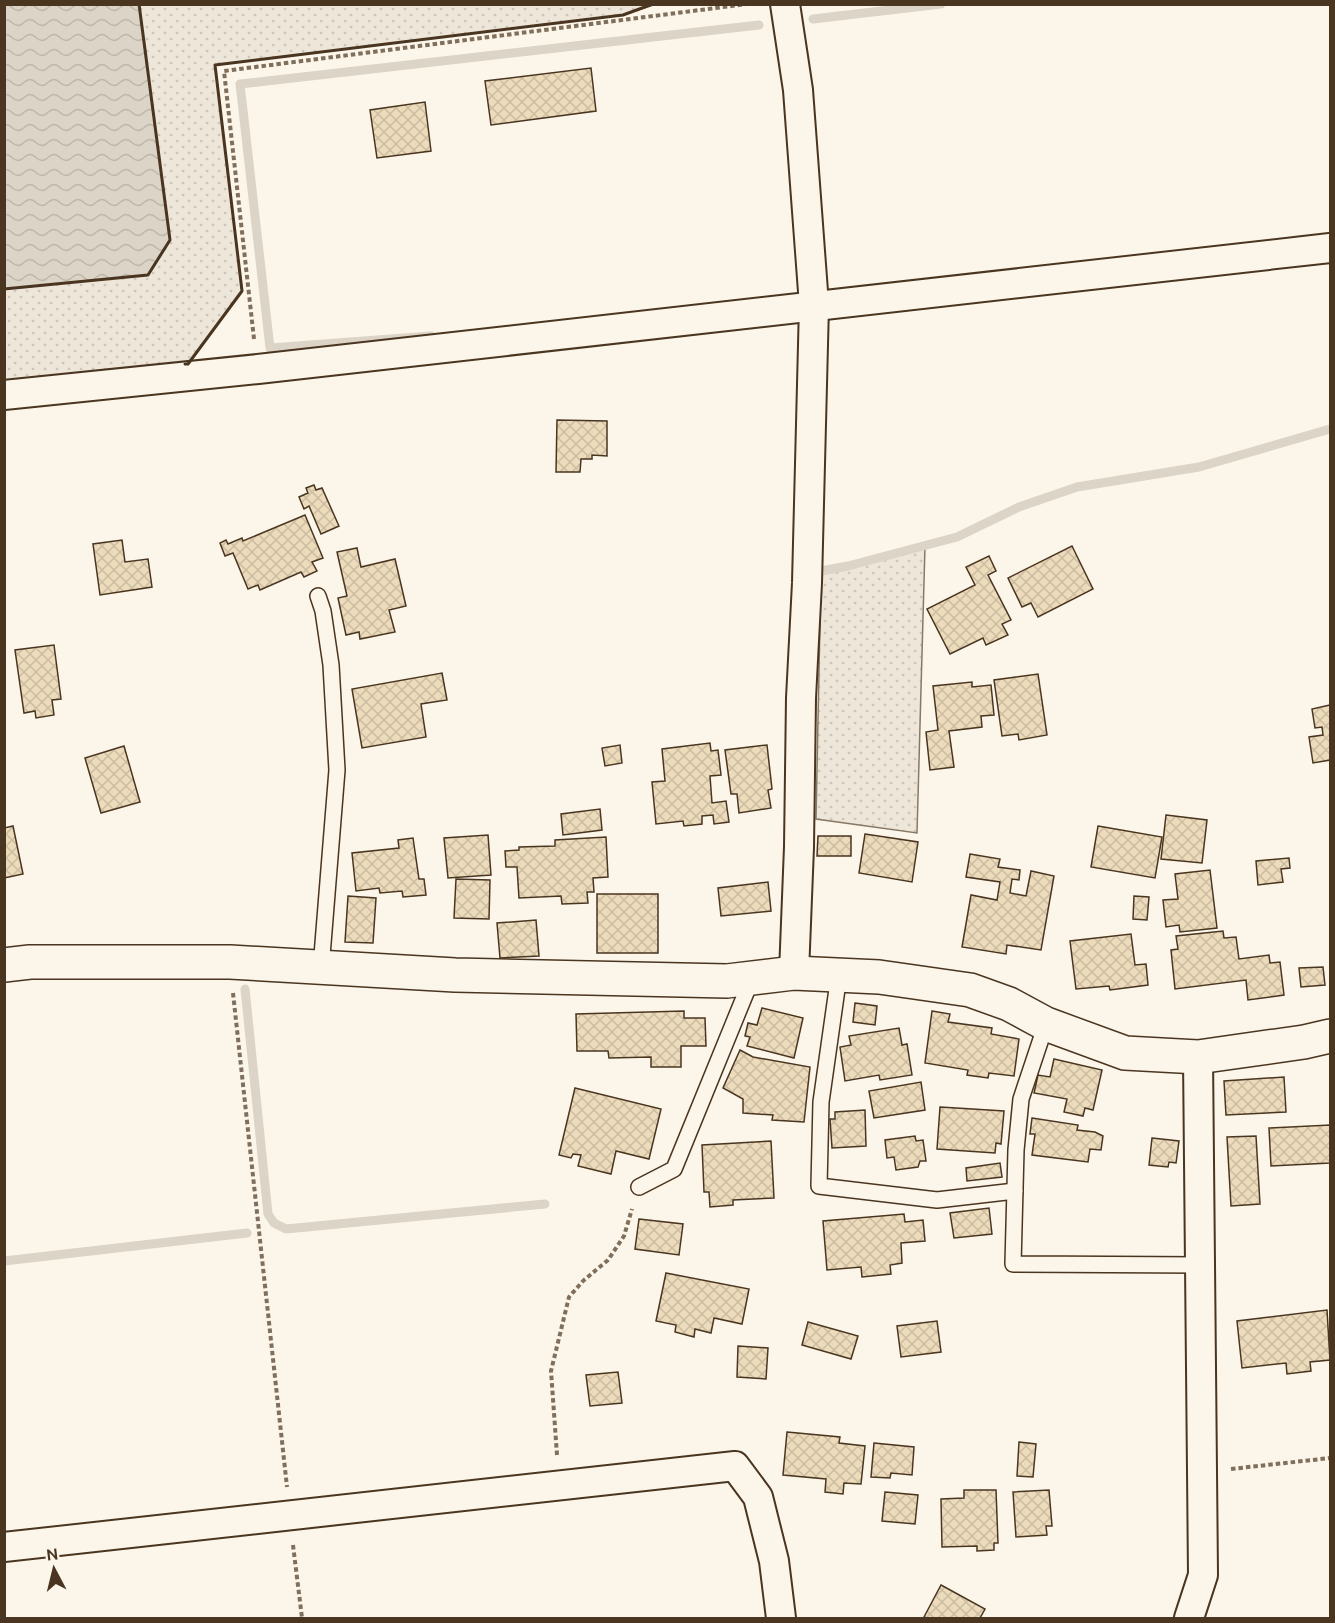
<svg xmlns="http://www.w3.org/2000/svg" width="1335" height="1623" viewBox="0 0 1335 1623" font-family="Ubuntu,sans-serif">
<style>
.grass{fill:url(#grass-dots);stroke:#887966;stroke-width:1.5}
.water{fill:url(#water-waves);stroke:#887966;stroke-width:1.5}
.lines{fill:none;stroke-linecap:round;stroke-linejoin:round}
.stream{stroke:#dcd4c6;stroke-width:9}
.building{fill:url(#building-cross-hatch);stroke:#4a3520;stroke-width:1.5}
.lane-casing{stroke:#4a3520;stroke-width:18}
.street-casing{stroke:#4a3520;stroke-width:32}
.secondary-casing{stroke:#4a3520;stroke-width:36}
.path{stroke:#7f6f5c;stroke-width:4;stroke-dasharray:4.5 3;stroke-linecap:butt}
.lane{stroke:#fbf6e9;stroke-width:15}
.street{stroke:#fbf6e9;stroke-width:28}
.secondary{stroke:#fbf6e9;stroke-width:33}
.wall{stroke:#4a3520;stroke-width:3}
</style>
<defs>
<pattern id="grass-dots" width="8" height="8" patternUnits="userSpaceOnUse" patternTransform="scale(1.5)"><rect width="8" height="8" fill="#ede6d9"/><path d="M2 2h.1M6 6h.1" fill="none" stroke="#cdc6ba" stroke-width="1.8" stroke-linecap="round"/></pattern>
<pattern id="water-waves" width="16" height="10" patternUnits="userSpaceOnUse" patternTransform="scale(1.5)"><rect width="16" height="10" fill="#dcd4c6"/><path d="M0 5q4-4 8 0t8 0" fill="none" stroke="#beb7aa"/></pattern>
<pattern id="building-cross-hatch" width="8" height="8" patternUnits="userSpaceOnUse" patternTransform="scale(1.5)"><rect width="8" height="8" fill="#ecdcbc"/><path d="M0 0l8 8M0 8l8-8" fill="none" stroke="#ccbda1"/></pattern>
</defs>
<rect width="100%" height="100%" fill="#fbf6e9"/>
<g class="grass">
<path d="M 4,5 L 653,5 L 623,15 L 215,65 L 242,291 L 188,364 L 5,384 Z"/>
<path d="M 925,546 L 917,833 L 816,819 L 821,571 L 848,566 Z"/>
</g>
<path class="water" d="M 5,4 L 139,5 L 170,240 L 148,275 L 5,289 Z"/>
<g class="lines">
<g class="stream">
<path d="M 813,19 L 941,4"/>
<path d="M 431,336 L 270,348 L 240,84 L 759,25"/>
<path d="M 821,571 L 848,566 L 957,537 L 1019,507 L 1077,487 L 1199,467 L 1330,429"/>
<path d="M 245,989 L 268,1214 L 274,1223 L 286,1229 L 545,1204"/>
<path d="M 4,1261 L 247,1233"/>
</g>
</g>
<g class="building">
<path d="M 591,68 L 596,111 L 491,125 L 485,81 Z"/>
<path d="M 425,102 L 431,151 L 377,158 L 370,110 Z"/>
<path d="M 557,420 L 607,421 L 607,456 L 592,455 L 592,459 L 581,459 L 580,472 L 556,472 Z"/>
<path d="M 314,485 L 316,490 L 322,488 L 339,526 L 321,534 L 309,506 L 304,509 L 299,497 L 308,493 L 306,488 Z"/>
<path d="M 305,515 L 323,558 L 312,562 L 317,571 L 304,577 L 301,572 L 260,590 L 258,585 L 248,589 L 233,553 L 225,556 L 220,543 L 226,540 L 228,544 L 242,538 L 243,541 Z"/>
<path d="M 122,540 L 125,562 L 148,559 L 152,587 L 100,595 L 93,544 Z"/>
<path d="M 1072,546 L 1093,589 L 1038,617 L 1031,603 L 1022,607 L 1008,578 Z"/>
<path d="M 357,548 L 361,567 L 395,559 L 406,606 L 389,610 L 395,632 L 360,639 L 359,632 L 346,635 L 338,598 L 347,596 L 337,552 Z"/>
<path d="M 989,556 L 996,571 L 988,575 L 1011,620 L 1002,624 L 1008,635 L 986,645 L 983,638 L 950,654 L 927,609 L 975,585 L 966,567 Z"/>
<path d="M 54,645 L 61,699 L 52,700 L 54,715 L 36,718 L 35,711 L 24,713 L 15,650 Z"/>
<path d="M 442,673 L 447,700 L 421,704 L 426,737 L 362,748 L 352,689 Z"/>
<path d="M 1038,674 L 1047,735 L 1019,740 L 1018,734 L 1002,736 L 994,680 Z"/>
<path d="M 972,682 L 972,687 L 991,685 L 994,715 L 981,716 L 982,727 L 949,731 L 954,767 L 930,770 L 926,732 L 938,730 L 933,686 Z"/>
<path d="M 1330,705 L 1330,760 L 1313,763 L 1309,737 L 1323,735 L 1322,727 L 1315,728 L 1312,709 Z"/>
<path d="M 710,743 L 711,751 L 718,750 L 721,775 L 710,776 L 712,803 L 726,801 L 729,822 L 714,824 L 713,815 L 702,816 L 702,824 L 684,826 L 683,821 L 656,824 L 652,782 L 665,781 L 662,749 Z"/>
<path d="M 620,745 L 622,763 L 605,766 L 602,748 Z"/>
<path d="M 767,745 L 772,789 L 768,790 L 771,808 L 739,813 L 737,794 L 731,794 L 725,750 Z"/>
<path d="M 124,746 L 140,802 L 101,813 L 85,758 Z"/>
<path d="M 600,809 L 602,830 L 563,835 L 561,814 Z"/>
<path d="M 1166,815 L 1207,820 L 1202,863 L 1161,859 Z"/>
<path d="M 13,826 L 23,874 L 4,878 L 4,828 Z"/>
<path d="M 1098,826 L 1162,837 L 1155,878 L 1091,867 Z"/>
<path d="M 865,834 L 918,842 L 912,882 L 859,873 Z"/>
<path d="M 488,835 L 491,875 L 448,878 L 444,838 Z"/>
<path d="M 818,836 L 851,836 L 851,856 L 817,856 Z"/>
<path d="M 606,837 L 608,877 L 593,878 L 594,892 L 587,892 L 588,903 L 562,904 L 561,896 L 519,898 L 517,867 L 506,867 L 505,851 L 519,850 L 519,847 L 555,846 L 555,840 Z"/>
<path d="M 413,838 L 419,879 L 424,879 L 426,895 L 403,897 L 402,891 L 380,893 L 379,888 L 356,891 L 352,853 L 399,848 L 398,840 Z"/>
<path d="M 970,854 L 1000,859 L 998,867 L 1020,870 L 1019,880 L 1012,879 L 1010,893 L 1026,896 L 1031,871 L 1054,876 L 1041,950 L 1007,945 L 1006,954 L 962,947 L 971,895 L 997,900 L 1000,882 L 966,877 Z"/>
<path d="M 1289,858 L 1290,868 L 1281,869 L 1283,882 L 1258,885 L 1256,861 Z"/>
<path d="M 1210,870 L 1217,928 L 1180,932 L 1179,925 L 1166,927 L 1163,900 L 1178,899 L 1175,874 Z"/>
<path d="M 456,879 L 490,880 L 489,919 L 454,918 Z"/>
<path d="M 768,882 L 771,911 L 721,916 L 718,888 Z"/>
<rect x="597" y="894" width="61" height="59"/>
<path d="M 348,896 L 376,898 L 373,943 L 345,942 Z"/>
<path d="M 1134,896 L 1149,897 L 1147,920 L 1133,919 Z"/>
<path d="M 536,920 L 539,956 L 500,958 L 497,923 Z"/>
<path d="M 1223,931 L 1224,938 L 1236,937 L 1239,959 L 1269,955 L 1270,963 L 1280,962 L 1284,995 L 1248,1000 L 1246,980 L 1175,989 L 1171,950 L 1178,949 L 1176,936 Z"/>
<path d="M 1131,934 L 1135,965 L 1146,964 L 1148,985 L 1110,990 L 1109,986 L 1076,989 L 1070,941 Z"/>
<path d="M 1323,967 L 1325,985 L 1301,987 L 1299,968 Z"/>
<path d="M 855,1003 L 877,1006 L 875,1025 L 853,1022 Z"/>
<path d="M 762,1008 L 803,1018 L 794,1058 L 747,1046 L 750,1037 L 745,1036 L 748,1023 L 757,1025 Z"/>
<path d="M 684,1011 L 684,1018 L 705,1018 L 706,1046 L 681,1046 L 681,1067 L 651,1067 L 651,1057 L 609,1058 L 608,1051 L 577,1051 L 576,1014 Z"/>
<path d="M 932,1011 L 950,1014 L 948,1022 L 992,1028 L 991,1034 L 1019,1039 L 1014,1076 L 989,1073 L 988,1078 L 967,1075 L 968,1070 L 925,1063 Z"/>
<path d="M 899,1028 L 902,1045 L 907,1044 L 912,1075 L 880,1080 L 879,1075 L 845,1081 L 840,1047 L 851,1045 L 849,1036 Z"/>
<path d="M 740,1050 L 753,1057 L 810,1067 L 804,1122 L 772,1120 L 773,1115 L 743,1113 L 743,1099 L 723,1088 Z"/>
<path d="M 1054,1059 L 1102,1070 L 1093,1110 L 1085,1108 L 1083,1116 L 1064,1112 L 1067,1099 L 1034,1093 L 1038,1075 L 1050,1077 Z"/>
<path d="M 1284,1077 L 1286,1112 L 1226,1115 L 1224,1081 Z"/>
<path d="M 921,1082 L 925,1110 L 874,1118 L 869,1091 Z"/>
<path d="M 575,1088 L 661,1109 L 649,1159 L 616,1151 L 611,1174 L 578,1166 L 581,1155 L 573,1154 L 571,1158 L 559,1155 Z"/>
<path d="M 940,1107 L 1004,1111 L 1001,1144 L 996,1143 L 995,1153 L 937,1149 Z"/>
<path d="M 865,1110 L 866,1146 L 832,1148 L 830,1119 L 835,1119 L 835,1112 Z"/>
<path d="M 1032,1118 L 1078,1125 L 1077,1130 L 1095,1132 L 1103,1136 L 1101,1150 L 1090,1149 L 1088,1162 L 1032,1155 L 1035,1134 L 1030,1134 Z"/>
<path d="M 1330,1125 L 1330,1163 L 1271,1166 L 1269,1128 Z"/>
<path d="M 915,1136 L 916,1141 L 923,1140 L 926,1161 L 920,1161 L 918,1167 L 896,1170 L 894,1157 L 887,1158 L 885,1140 Z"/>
<path d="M 1256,1136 L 1260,1204 L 1231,1206 L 1227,1137 Z"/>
<path d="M 1152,1138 L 1179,1141 L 1176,1163 L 1169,1162 L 1168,1167 L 1149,1165 Z"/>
<path d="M 771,1141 L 774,1198 L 733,1200 L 733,1205 L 710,1207 L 709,1192 L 704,1192 L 702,1145 Z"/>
<path d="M 1000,1163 L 1002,1177 L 967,1181 L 966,1168 Z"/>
<path d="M 989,1208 L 992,1234 L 954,1238 L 950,1213 Z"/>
<path d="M 904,1214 L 905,1222 L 923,1220 L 925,1241 L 901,1243 L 902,1263 L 890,1265 L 891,1274 L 862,1277 L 861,1267 L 827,1270 L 823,1221 Z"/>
<path d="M 639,1219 L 683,1224 L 679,1255 L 635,1249 Z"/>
<path d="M 666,1273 L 749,1289 L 742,1324 L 714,1318 L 711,1333 L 695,1329 L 694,1337 L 675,1332 L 676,1325 L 656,1321 Z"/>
<path d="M 1327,1310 L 1330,1360 L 1310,1362 L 1311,1371 L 1287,1374 L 1286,1363 L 1242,1368 L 1237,1321 Z"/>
<path d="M 937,1321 L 941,1352 L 901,1357 L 897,1326 Z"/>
<path d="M 808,1322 L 858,1336 L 851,1359 L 802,1345 Z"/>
<path d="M 738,1346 L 768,1348 L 766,1379 L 737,1377 Z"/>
<path d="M 618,1372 L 622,1403 L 590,1406 L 586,1375 Z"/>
<path d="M 787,1432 L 840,1437 L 839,1443 L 865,1446 L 861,1484 L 844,1483 L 843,1494 L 825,1492 L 826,1479 L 783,1475 Z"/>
<path d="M 1019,1442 L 1036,1444 L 1033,1477 L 1017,1476 Z"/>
<path d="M 874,1443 L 914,1447 L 912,1475 L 891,1473 L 890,1478 L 871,1477 Z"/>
<path d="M 964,1490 L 996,1490 L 998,1543 L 994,1543 L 994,1550 L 977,1551 L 977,1546 L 942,1547 L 941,1499 L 964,1498 Z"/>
<path d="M 1049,1490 L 1052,1526 L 1046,1526 L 1047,1535 L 1016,1537 L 1013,1492 Z"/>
<path d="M 885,1492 L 918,1495 L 915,1524 L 882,1521 Z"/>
<path d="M 941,1585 L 985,1609 L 980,1618 L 927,1618 L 924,1617 Z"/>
</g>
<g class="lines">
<g class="lane-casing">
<g id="lane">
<path d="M 318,596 L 323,611 L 331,665 L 337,770 L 321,968"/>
<path d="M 839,975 L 821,1102 L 819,1186 L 937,1200 L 1015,1191"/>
<path d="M 1046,1024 L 1021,1099 L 1016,1150 L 1013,1264 L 1202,1265"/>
<path d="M 639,1187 L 674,1169 L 752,978"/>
</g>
</g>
<g class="street-casing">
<g id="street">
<path d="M 785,4 L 798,90 L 814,305 L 807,583 L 801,698 L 799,847 L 794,973"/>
<path d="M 4,395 L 258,369 L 1330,248"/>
<path d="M 4,1547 L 735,1466 L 758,1497 L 774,1561 L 781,1618"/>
<path d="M 1189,1618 L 1203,1575 L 1198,1057"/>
</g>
</g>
<g class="secondary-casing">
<path id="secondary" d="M 4,965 L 30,962 L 230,962 L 455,975 L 727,981 L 794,973 L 879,977 L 970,990 L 1009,1004 L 1046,1024 L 1125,1053 L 1198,1057 L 1304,1042 L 1330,1036"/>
</g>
<g class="path">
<path d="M 254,339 L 224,71 L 747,4"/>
<path d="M 233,993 L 287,1487"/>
<path d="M 557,1455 L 551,1371 L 569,1297 L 583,1281 L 608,1260 L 624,1236 L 632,1209"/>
<path d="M 1231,1469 L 1330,1458"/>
<path d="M 293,1545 L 302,1618"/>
</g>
<use href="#lane" class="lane"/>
<use href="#street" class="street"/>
<use href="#secondary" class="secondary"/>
<g class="wall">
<path d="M 4,289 L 148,275 L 170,240 L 139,4"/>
<path d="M 185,364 L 188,364 L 242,291 L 215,65 L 623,15 L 653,4"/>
</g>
</g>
<rect width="1335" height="1623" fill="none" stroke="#4a3520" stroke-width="12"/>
<g transform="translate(54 1569) rotate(353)" stroke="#fbf6e9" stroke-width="4.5" paint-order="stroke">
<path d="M0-4.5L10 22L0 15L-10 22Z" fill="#4a3520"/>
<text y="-9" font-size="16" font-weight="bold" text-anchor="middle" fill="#4a3520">N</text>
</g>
</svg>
